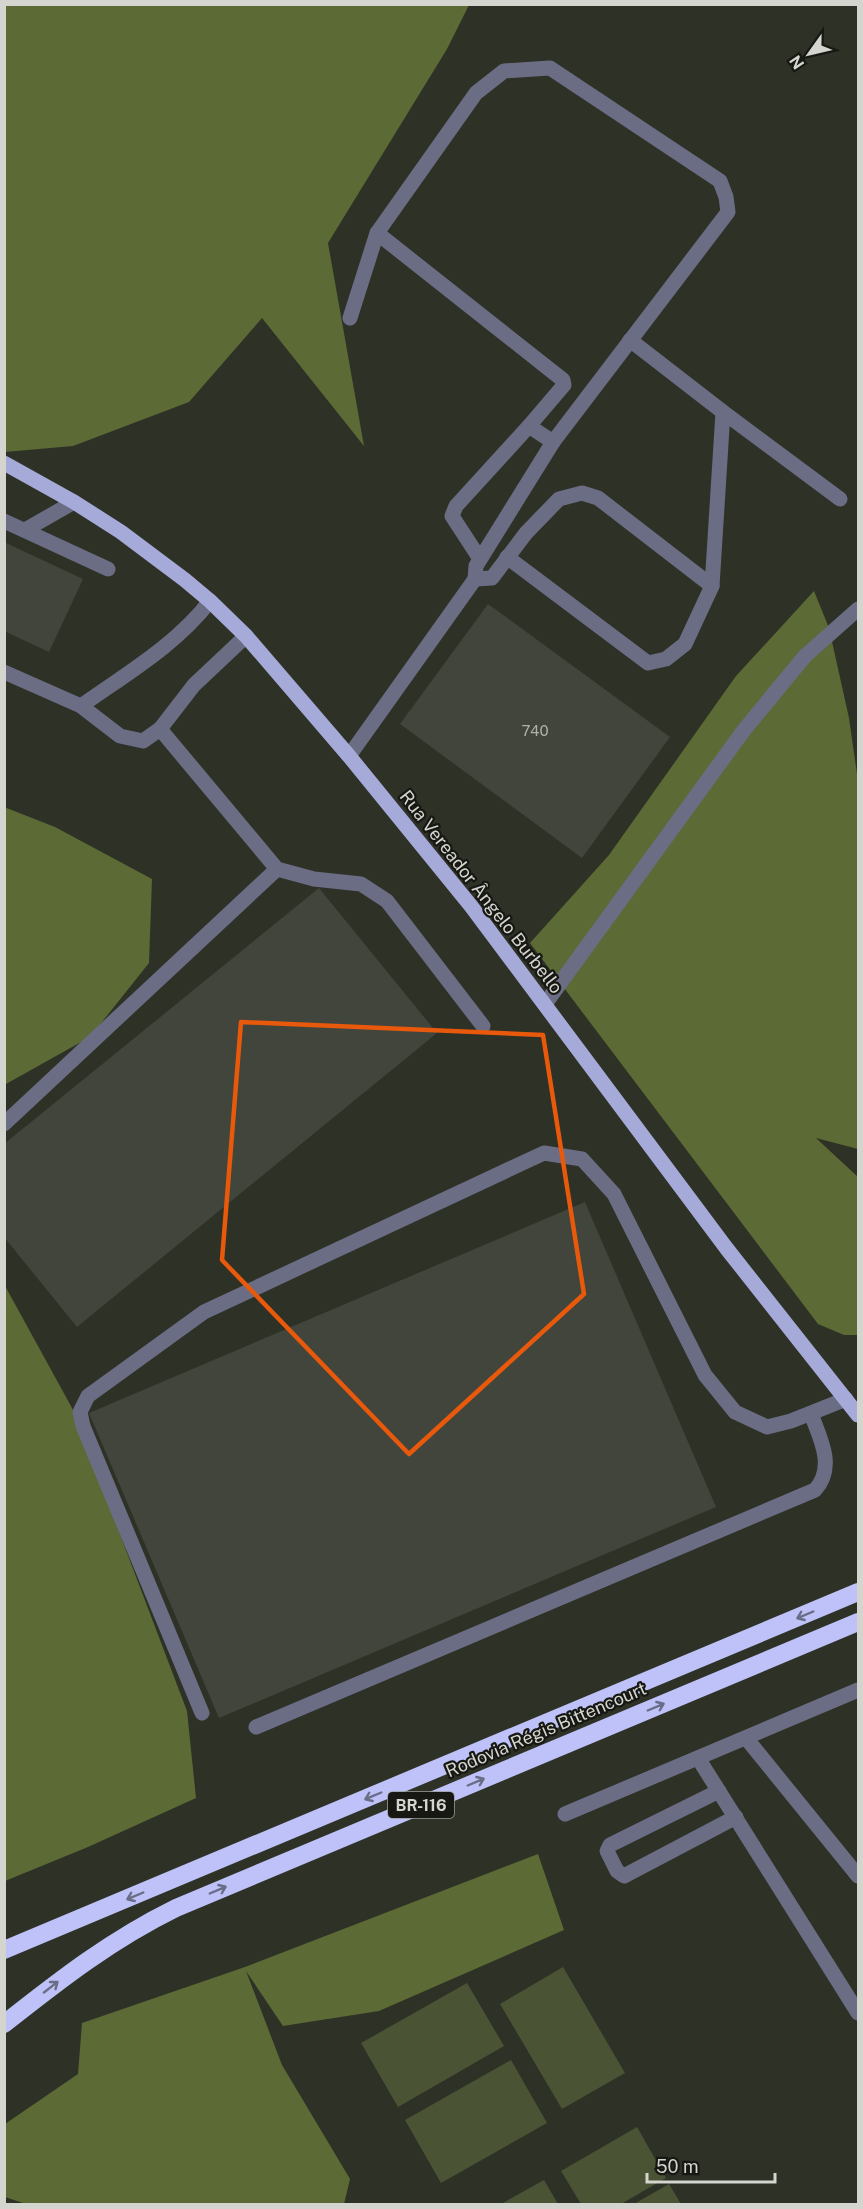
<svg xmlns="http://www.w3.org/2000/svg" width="863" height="2209" viewBox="0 0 863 2209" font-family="'Public Sans',sans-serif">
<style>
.green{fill:#4a5334}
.forest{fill:#5c6a35}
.building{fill:#42453b}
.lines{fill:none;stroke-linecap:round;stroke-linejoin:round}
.minor{stroke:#6b6d84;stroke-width:15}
.major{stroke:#a6aad8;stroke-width:15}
.highway{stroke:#bec2f9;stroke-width:18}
.oneway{stroke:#6a6d86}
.marked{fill:none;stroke:#e8590c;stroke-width:4.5;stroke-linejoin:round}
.labels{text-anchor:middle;stroke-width:4.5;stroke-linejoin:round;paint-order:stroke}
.number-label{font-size:15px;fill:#afb1a9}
.shield{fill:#171813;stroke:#9b9c96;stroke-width:1.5}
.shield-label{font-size:16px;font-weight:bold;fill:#d3d5ce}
.street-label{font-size:18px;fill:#d3d5ce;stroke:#171813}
</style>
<rect width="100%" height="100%" fill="#2e3126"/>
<g class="green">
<path d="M 563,1967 L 625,2073 L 562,2109 L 500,2004 Z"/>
<path d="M 467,1983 L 504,2046 L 398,2107 L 361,2043 Z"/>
<path d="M 511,2060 L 547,2123 L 441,2183 L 405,2120 Z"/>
<path d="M 637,2127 L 666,2178 L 621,2204 L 581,2204 L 561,2171 Z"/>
<path d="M 544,2180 L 558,2204 L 501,2204 Z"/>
<path d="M 669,2184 L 681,2204 L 634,2204 Z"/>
</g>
<g class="forest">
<path d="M 5,4 L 469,5 L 447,49 L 328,243 L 364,446 L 262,318 L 189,402 L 73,446 L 5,452 Z"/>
<path d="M 814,591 L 829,628 L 849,718 L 858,781 L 858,1149 L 816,1138 L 858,1177 L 858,1335 L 844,1335 L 818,1324 L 530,943 L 609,855 L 736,676 Z"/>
<path d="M 4,807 L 55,827 L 152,879 L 149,963 L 90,1037 L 6,1084 Z"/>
<path d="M 4,1284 L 72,1408 L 187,1711 L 196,1798 L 88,1847 L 5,1881 Z"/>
<path d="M 538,1854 L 564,1930 L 379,2011 L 283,2026 L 246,1971 L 282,2065 L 350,2179 L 344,2204 L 26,2204 L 5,2197 L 5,2124 L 78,2074 L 82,2023 L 245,1967 Z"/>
</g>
<g class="building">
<path d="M 4,542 L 83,579 L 49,652 L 4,631 Z"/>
<path d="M 488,604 L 670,737 L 582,858 L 400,724 Z"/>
<path d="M 319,888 L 437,1033 L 77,1327 L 4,1237 L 4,1144 Z"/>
<path d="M 585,1202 L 716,1507 L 219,1718 L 89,1413 Z"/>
</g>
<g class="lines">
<g class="minor">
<path d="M 377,233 L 563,380 L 564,385 L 529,426"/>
<path d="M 350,318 L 377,233 L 476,93 L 504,71 L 550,68 L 720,181 L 726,197 L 728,212 L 553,442 L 476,566 L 475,579"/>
<path d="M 723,412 L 840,499"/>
<path d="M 4,521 L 108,569"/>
<path d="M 25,530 L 74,502"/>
<path d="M 507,557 L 648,663 L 666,659 L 685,644 L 712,586 L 723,412 L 630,340"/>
<path d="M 480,559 L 452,516 L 456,506 L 529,426 L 553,442"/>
<path d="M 475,579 L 492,578 L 526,533 L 559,499 L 582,493 L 598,498 L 712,586"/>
<path d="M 246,636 L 194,685 L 160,729 L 277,869 L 314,879 L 361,884 L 387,901 L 483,1026"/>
<path d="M 4,672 L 81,706 L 120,736 L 143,741 L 160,729"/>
<path d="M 81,706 C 126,674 176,645 210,601"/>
<path d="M 349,756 L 475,579"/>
<path d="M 545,1004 L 744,730 L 805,656 L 858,609"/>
<path d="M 4,1124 L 277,869"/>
<path d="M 202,1713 L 83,1426 L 80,1412 L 88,1396 L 204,1312 L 544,1153 L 582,1159 L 614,1194 L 705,1375 L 735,1412 L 767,1427 L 791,1421 L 846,1399"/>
<path d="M 256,1727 L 815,1490 C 836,1467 820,1438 811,1414"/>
<path d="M 746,1738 L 858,1876"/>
<path d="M 698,1758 L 858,2013"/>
<path d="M 719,1791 L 610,1845 L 607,1851 L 617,1871 L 624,1876 L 736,1817"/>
<path d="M 565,1814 L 858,1690"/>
</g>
<path class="major" d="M 4,463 L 74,502 L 121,532 L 185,580 L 210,601 L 246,636 L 349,756 L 471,906 L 727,1249 L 858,1415"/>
<g class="highway">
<path d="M 4,1950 L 858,1592"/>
<path d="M 4,2024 C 61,1979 111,1940 176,1908 L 858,1622"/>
</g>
</g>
<defs><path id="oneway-shaft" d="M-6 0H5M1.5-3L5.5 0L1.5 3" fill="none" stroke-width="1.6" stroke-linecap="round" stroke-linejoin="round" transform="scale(1.5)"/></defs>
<g class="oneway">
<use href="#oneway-shaft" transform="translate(805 1615) rotate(157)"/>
<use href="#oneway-shaft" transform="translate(656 1707) rotate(-23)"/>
<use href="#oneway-shaft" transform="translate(476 1782) rotate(-23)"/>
<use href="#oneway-shaft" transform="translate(373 1796) rotate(157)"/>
<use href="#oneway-shaft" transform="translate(218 1890) rotate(-23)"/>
<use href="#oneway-shaft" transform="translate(135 1896) rotate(157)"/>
<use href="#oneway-shaft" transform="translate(51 1987) rotate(-38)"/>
</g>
<path class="marked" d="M 241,1022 L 543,1035 L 584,1294 L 409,1454 L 222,1260 Z"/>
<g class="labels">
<g class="number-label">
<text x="535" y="736">740</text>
</g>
<rect class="shield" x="388" y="1792" width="66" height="26" rx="4.5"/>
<g class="shield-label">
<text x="421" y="1811">BR-116</text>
</g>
<g class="street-label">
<text transform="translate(481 892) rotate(52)" y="6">Rua Vereador Ângelo Burbello</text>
<text transform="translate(546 1730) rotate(-23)" y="6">Rodovia Régis Bittencourt</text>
</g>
</g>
<rect width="863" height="2209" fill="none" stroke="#d3d5ce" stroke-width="12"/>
<g transform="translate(809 54) rotate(236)" stroke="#171813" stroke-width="4.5" paint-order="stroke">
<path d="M0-4.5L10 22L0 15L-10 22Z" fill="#d3d5ce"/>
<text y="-9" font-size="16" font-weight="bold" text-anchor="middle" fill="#d3d5ce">N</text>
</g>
<path d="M647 2173v9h128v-9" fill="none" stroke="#d3d5ce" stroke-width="3"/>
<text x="656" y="2173" font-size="18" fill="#d3d5ce" stroke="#171813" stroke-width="4.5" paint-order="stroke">50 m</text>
</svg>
